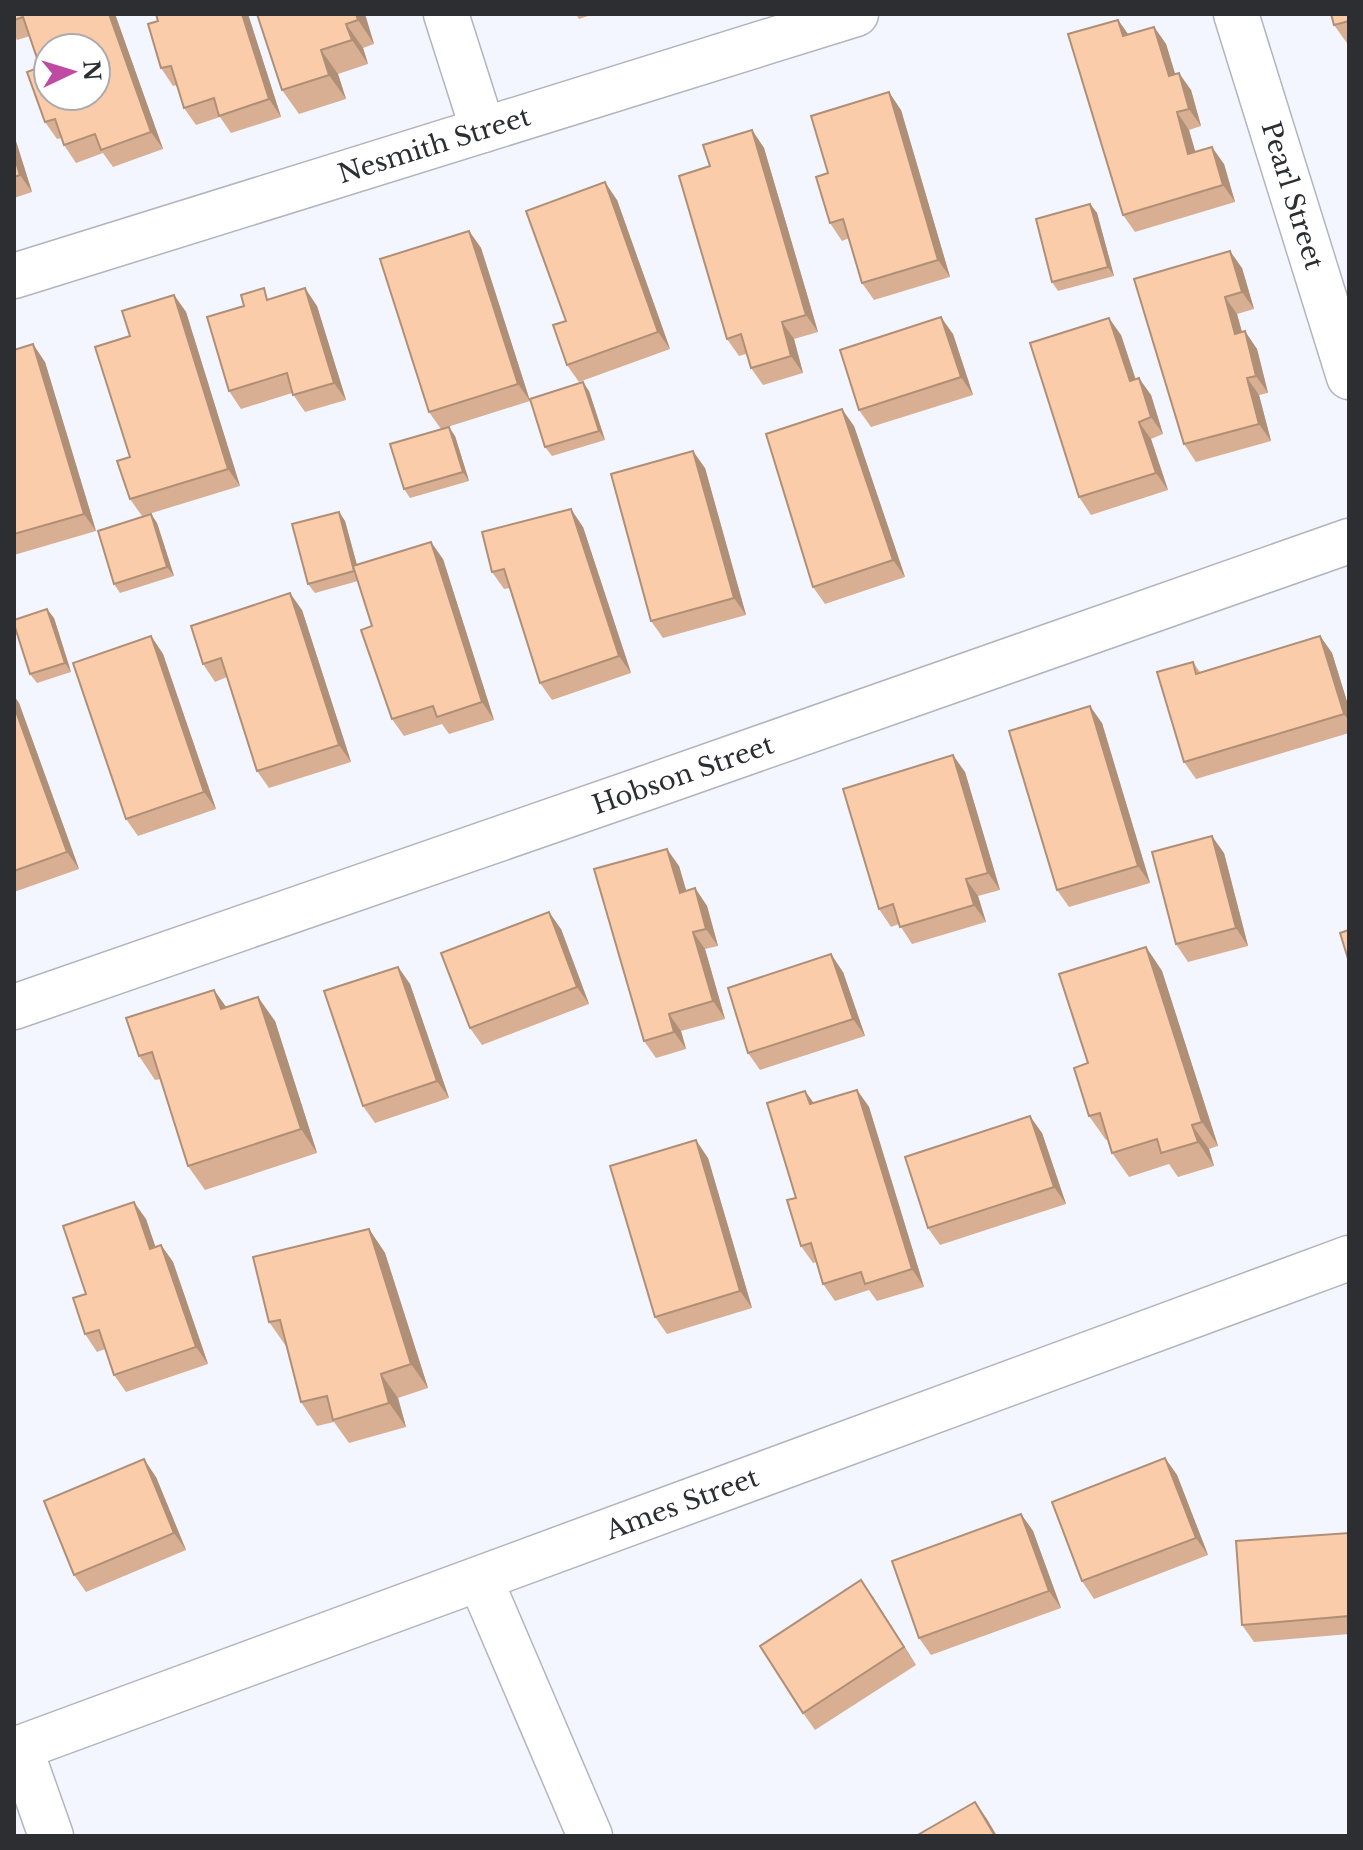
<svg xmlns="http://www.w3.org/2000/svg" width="1363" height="1850" viewBox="0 0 1363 1850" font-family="'Libre Baskerville',serif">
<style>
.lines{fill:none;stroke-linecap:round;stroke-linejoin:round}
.minor-casing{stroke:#b1b5be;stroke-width:47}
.minor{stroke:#fff;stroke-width:44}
.wall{fill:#d8af92}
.shaded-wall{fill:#b08f77}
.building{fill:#fbccaa;stroke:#b08f77;stroke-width:2;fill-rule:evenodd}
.labels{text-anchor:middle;stroke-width:8;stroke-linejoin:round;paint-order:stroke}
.street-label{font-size:26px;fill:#2d2e32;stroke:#fff}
</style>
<rect width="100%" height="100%" fill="#f3f6fe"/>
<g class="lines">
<g class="minor-casing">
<g id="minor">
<path d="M 446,14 L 483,130"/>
<path id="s1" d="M 1236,14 L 1349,377"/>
<path id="s2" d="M 14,276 L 856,14"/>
<path id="s3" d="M 14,1007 L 643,789 L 1349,541"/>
<path d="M 480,1579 L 590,1836"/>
<path d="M 20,1748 L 51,1836"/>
<path id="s4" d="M 14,1750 L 1349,1258"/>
</g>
</g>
<use href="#minor" class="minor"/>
</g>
<g class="wall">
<path d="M 14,14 L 115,14 L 163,149 L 113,167 L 103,153 L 76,163 L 64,145 L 62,138 L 57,139 L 45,122 L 40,67 L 30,36 L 17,40 L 14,35 Z"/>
<path d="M 156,14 L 248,14 L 281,117 L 231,133 L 220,117 L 196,125 L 184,108 L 177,85 L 173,86 L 161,68 L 158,21 Z"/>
<path d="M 257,14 L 364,14 L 374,44 L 363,48 L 368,64 L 338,74 L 346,99 L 299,114 L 282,90 Z"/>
<path d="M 576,14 L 594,14 L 579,19 Z"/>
<path d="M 1349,14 L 1349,46 L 1334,25 Z"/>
<path d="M 1118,20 L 1128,34 L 1154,27 L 1166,44 L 1175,74 L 1191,90 L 1201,126 L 1189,130 L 1195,152 L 1224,164 L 1235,202 L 1135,232 L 1123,215 Z"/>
<path d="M 901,110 L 950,277 L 874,300 L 862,283 L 849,238 L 842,241 L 830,223 L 828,173 Z"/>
<path d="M 752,130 L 764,148 L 818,332 L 794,339 L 803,373 L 763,385 L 751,368 L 746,354 L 739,356 L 727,339 L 710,166 Z"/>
<path d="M 14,135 L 32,192 L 14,198 Z"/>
<path d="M 617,200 L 670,349 L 579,382 L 567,365 L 566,321 Z"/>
<path d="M 1090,204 L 1097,213 L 1114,276 L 1058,291 L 1052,282 Z"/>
<path d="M 469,231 L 481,248 L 530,401 L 441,429 L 429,412 Z"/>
<path d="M 1242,268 L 1254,309 L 1237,314 L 1242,332 L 1257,349 L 1268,393 L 1259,395 L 1271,441 L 1196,462 L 1184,444 L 1134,279 Z"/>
<path d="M 174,295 L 186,312 L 240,486 L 142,516 L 130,499 L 130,336 Z"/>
<path d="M 272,298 L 317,306 L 346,400 L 305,412 L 292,393 L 241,409 L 229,391 Z"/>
<path d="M 953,334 L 973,395 L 871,427 L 859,410 Z"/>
<path d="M 1121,335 L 1135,379 L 1151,395 L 1163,434 L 1151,439 L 1168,490 L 1091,515 L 1079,497 Z"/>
<path d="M 14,350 L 45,362 L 96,531 L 14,555 Z"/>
<path d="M 589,391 L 605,440 L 552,456 L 545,447 Z"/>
<path d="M 854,426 L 905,577 L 825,604 L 813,587 Z"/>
<path d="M 455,436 L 469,481 L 410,498 L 404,489 Z"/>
<path d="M 705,468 L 746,615 L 663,638 L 651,621 Z"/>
<path d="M 339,512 L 345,521 L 357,565 L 443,559 L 494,720 L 449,734 L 442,724 L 404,736 L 392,719 L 372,626 L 358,581 L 315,593 L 308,584 Z"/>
<path d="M 151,514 L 157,523 L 174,576 L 120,593 L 114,584 Z"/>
<path d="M 583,527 L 631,673 L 552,700 L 540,683 L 510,588 L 504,589 L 492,572 Z"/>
<path d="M 302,610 L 351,762 L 269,788 L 257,771 L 227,677 L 215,682 L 203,664 Z"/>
<path d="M 54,618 L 71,672 L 37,683 L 30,674 Z"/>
<path d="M 151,636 L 163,654 L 216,809 L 138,836 L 126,819 Z"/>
<path d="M 1320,636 L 1332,653 L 1349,708 L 1349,733 L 1196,779 L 1184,762 L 1193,662 L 1200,672 Z"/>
<path d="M 14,696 L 19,703 L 79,869 L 14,892 Z"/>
<path d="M 1102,723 L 1150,883 L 1069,907 L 1057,890 Z"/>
<path d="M 965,772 L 1000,890 L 978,896 L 986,922 L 912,944 L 899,924 L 891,927 L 879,909 Z"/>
<path d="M 1224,853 L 1248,946 L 1188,962 L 1176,944 Z"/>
<path d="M 679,866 L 686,891 L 695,888 L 707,906 L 718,946 L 705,949 L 725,1019 L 681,1031 L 686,1049 L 656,1058 L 644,1041 Z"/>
<path d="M 561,929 L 589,1004 L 482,1045 L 470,1028 Z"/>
<path d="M 1146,947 L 1162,971 L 1218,1146 L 1209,1149 L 1214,1166 L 1178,1177 L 1169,1164 L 1129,1177 L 1112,1153 L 1108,1139 L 1106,1140 L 1089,1116 L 1088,1063 Z"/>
<path d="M 398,967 L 410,984 L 449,1098 L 375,1123 L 363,1106 Z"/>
<path d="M 843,972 L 865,1036 L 760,1070 L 748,1053 Z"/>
<path d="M 214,990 L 226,1007 L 275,1021 L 317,1153 L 205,1190 L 188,1166 L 161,1079 L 155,1080 L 139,1056 Z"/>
<path d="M 857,1090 L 869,1107 L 924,1287 L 877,1301 L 869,1290 L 835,1301 L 823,1284 L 816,1262 L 813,1263 L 801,1246 L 796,1198 L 805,1091 L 814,1103 Z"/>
<path d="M 1042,1133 L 1066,1204 L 940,1245 L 928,1228 Z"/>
<path d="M 708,1158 L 752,1308 L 667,1334 L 655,1317 Z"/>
<path d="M 146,1219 L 155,1247 L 161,1245 L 173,1262 L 208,1364 L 126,1392 L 114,1375 L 105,1349 L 97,1352 L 85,1334 L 86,1294 Z"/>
<path d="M 369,1229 L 385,1253 L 428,1388 L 398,1398 L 406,1427 L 349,1443 L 334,1422 L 317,1426 L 301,1402 L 286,1346 L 269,1322 Z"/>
<path d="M 1165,1458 L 1177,1475 L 1208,1555 L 1094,1599 L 1082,1581 Z"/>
<path d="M 156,1477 L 186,1550 L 86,1592 L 74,1575 Z"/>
<path d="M 1021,1514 L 1033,1531 L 1061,1608 L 931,1655 L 919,1638 Z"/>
<path d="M 1349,1533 L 1349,1634 L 1254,1642 L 1242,1625 Z"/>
<path d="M 873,1597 L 916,1665 L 815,1730 L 803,1713 Z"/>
</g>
<g class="shaded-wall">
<path d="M 109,14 L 115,14 L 163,149 L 151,132 Z"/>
<path d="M 242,14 L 248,14 L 281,117 L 269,99 Z"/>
<path d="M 356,14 L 364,14 L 366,17 L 374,44 L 358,20 Z"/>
<path d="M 1118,20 L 1130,37 L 1123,36 Z"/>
<path d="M 346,24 L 363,48 L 368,64 L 352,40 Z"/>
<path d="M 1154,27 L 1166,44 L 1181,93 L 1169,76 Z"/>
<path d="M 321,50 L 338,74 L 346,99 L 329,75 Z"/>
<path d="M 1179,73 L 1191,90 L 1201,126 L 1189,109 Z"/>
<path d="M 889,92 L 901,110 L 950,277 L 938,260 Z"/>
<path d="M 1177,112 L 1189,130 L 1201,171 L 1188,154 Z"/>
<path d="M 752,130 L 764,148 L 818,332 L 806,315 Z"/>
<path d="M 14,135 L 32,192 L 20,175 L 14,155 Z"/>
<path d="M 1212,147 L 1224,164 L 1235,202 L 1223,185 Z"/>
<path d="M 605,182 L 617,200 L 670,349 L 658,332 Z"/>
<path d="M 1090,204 L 1097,213 L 1114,276 L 1108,267 Z"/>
<path d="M 469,231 L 481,248 L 530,401 L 518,384 Z"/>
<path d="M 1230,251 L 1242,268 L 1254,309 L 1242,292 Z"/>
<path d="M 305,288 L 317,306 L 346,400 L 334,383 Z"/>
<path d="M 174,295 L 186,312 L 240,486 L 228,469 Z"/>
<path d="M 1225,297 L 1237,314 L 1247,351 L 1235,334 Z"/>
<path d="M 941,317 L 953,334 L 973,395 L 961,377 Z"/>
<path d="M 1109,318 L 1121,335 L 1142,398 L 1130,381 Z"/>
<path d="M 782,322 L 794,339 L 803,373 L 791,356 Z"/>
<path d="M 1245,331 L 1257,349 L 1268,393 L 1256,376 Z"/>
<path d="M 33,344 L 45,362 L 96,531 L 84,514 Z"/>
<path d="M 1139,378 L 1151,395 L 1163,434 L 1151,417 Z"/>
<path d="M 1247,378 L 1259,395 L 1271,441 L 1259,424 Z"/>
<path d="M 583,382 L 589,391 L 605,440 L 599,431 Z"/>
<path d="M 842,409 L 854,426 L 905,577 L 893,560 Z"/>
<path d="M 1139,422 L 1151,439 L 1168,490 L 1156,473 Z"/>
<path d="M 449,427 L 455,436 L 469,481 L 463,472 Z"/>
<path d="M 693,451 L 705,468 L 746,615 L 734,598 Z"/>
<path d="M 571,509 L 583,527 L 631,673 L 619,656 Z"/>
<path d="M 339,512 L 345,521 L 361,580 L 354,571 Z"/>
<path d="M 151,514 L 157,523 L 174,576 L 167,567 Z"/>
<path d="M 431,542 L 443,559 L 494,720 L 482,702 Z"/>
<path d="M 290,593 L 302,610 L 351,762 L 339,745 Z"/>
<path d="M 47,609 L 54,618 L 71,672 L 65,663 Z"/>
<path d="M 151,636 L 163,654 L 216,809 L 204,792 Z"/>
<path d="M 1320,636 L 1332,653 L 1349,708 L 1349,721 L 1344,714 Z"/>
<path d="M 14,696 L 19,703 L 79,869 L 67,852 L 14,706 Z"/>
<path d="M 1090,706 L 1102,723 L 1150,883 L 1138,866 Z"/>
<path d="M 953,755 L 965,772 L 1000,890 L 988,873 Z"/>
<path d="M 1212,836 L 1224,853 L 1248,946 L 1236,928 Z"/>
<path d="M 667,849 L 679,866 L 692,910 L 680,893 Z"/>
<path d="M 966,879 L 978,896 L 986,922 L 974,905 Z"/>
<path d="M 695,888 L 707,906 L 718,946 L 706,929 Z"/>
<path d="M 549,912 L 561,929 L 589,1004 L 577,987 Z"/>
<path d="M 693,932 L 705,949 L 725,1019 L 713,1001 Z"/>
<path d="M 1146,947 L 1162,971 L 1218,1146 L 1202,1122 Z"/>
<path d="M 831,954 L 843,972 L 865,1036 L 853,1019 Z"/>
<path d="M 398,967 L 410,984 L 449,1098 L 437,1081 Z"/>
<path d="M 214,990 L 231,1014 L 221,1009 Z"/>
<path d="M 258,997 L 275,1021 L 317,1153 L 301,1129 Z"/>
<path d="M 669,1014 L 681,1031 L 686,1049 L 674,1032 Z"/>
<path d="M 857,1090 L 869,1107 L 924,1287 L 912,1269 Z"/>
<path d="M 805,1091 L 817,1108 L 810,1104 Z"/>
<path d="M 1030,1116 L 1042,1133 L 1066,1204 L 1054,1187 Z"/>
<path d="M 1192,1125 L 1209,1149 L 1214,1166 L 1198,1142 Z"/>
<path d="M 696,1140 L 708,1158 L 752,1308 L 740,1291 Z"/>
<path d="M 134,1202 L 146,1219 L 162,1266 L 150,1249 Z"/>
<path d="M 369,1229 L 385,1253 L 428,1388 L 411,1364 Z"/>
<path d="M 161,1245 L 173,1262 L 208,1364 L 196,1347 Z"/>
<path d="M 381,1374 L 398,1398 L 406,1427 L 389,1403 Z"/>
<path d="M 1165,1458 L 1177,1475 L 1208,1555 L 1196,1538 Z"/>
<path d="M 144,1459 L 156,1477 L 186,1550 L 174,1533 Z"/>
<path d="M 1021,1514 L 1033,1531 L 1061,1608 L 1049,1591 Z"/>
<path d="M 861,1580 L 873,1597 L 916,1665 L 904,1647 Z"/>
<path d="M 975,1802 L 987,1819 L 997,1836 L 995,1836 Z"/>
</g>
<g class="building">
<path d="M 14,14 L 109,14 L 151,132 L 101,150 L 95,134 L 64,145 L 55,119 L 45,122 L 27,72 L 40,67 L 23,17 L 14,20 ZM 48,48 L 96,48 L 96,96 L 48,96 Z"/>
<path d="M 156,14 L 242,14 L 269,99 L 219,116 L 214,98 L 184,108 L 171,66 L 161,68 L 148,24 L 158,21 Z"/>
<path d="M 257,14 L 356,14 L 358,20 L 346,24 L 352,40 L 321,50 L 329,75 L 282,90 Z"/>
<path d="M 1331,14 L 1349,14 L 1349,21 L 1334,25 Z"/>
<path d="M 1118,20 L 1123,36 L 1154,27 L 1169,76 L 1179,73 L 1189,109 L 1177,112 L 1188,154 L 1212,147 L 1223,185 L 1123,215 L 1068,34 Z"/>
<path d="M 889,92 L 938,260 L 862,283 L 843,219 L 830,223 L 816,177 L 828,173 L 811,116 Z"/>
<path d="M 752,130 L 806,315 L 782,322 L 791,356 L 751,368 L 741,334 L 727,339 L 679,176 L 710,166 L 703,145 Z"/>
<path d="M 14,155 L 20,175 L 14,177 Z"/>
<path d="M 605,182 L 658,332 L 567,365 L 553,325 L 566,321 L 526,211 Z"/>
<path d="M 1090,204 L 1108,267 L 1052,282 L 1036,219 Z"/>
<path d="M 469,231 L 518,384 L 429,412 L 380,259 Z"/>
<path d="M 1230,251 L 1242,292 L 1225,297 L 1235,334 L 1245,331 L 1256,376 L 1247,378 L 1259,424 L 1184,444 L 1134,279 Z"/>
<path d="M 264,288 L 267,300 L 305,288 L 334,383 L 293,395 L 287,373 L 229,391 L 207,317 L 244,306 L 241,295 Z"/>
<path d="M 174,295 L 228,469 L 130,499 L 117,461 L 130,457 L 95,347 L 130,336 L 122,311 Z"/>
<path d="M 941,317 L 961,377 L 859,410 L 840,350 Z"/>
<path d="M 1109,318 L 1130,381 L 1139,378 L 1151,417 L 1139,422 L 1156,473 L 1079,497 L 1030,343 Z"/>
<path d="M 33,344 L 84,514 L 14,534 L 14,350 Z"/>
<path d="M 583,382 L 599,431 L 545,447 L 530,399 Z"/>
<path d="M 842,409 L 893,560 L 813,587 L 766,434 Z"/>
<path d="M 449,427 L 463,472 L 404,489 L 390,444 Z"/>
<path d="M 693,451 L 734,598 L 651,621 L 611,474 Z"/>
<path d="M 571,509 L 619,656 L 540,683 L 504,569 L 492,572 L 482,532 Z"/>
<path d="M 339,512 L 354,571 L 308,584 L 292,524 Z"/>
<path d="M 151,514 L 167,567 L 114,584 L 98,531 Z"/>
<path d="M 431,542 L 482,702 L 437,717 L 433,706 L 392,719 L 361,630 L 372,626 L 353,566 Z"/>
<path d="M 290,593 L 339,745 L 257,771 L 221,658 L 203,664 L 191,626 Z"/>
<path d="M 47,609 L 65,663 L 30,674 L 14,624 L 14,620 Z"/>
<path d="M 151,636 L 204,792 L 126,819 L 73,663 Z"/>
<path d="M 1320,636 L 1344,714 L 1184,762 L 1157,672 L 1193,662 L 1196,674 Z"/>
<path d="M 14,706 L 67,852 L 14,871 Z"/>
<path d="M 1090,706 L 1138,866 L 1057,890 L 1009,731 Z"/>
<path d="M 953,755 L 988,873 L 966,879 L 974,905 L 900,927 L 893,904 L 879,909 L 843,789 Z"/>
<path d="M 1212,836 L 1236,928 L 1176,944 L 1152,852 Z"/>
<path d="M 667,849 L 680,893 L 695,888 L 706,929 L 693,932 L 713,1001 L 669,1014 L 674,1032 L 644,1041 L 594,869 Z"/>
<path d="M 549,912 L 577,987 L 470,1028 L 441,953 Z"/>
<path d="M 1349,930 L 1349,962 L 1340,933 Z"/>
<path d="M 1146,947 L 1202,1122 L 1192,1125 L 1198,1142 L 1161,1153 L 1157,1139 L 1112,1153 L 1100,1113 L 1089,1116 L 1074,1068 L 1088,1063 L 1059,974 Z"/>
<path d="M 831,954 L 853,1019 L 748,1053 L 728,988 Z"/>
<path d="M 398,967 L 437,1081 L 363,1106 L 324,991 Z"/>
<path d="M 214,990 L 221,1009 L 258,997 L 301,1129 L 188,1166 L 152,1052 L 139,1056 L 126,1018 Z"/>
<path d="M 857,1090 L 912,1269 L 865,1284 L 861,1272 L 823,1284 L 811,1243 L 801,1246 L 787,1200 L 796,1198 L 767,1103 L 805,1091 L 810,1104 Z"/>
<path d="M 1030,1116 L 1054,1187 L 928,1228 L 905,1157 Z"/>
<path d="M 696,1140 L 740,1291 L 655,1317 L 610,1166 Z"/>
<path d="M 134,1202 L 150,1249 L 161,1245 L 196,1347 L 114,1375 L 99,1330 L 85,1334 L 73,1298 L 86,1294 L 63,1226 Z"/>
<path d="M 369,1229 L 411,1364 L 381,1374 L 389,1403 L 333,1420 L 327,1396 L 301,1402 L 280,1320 L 269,1322 L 253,1257 Z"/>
<path d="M 1165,1458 L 1196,1538 L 1082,1581 L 1052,1502 Z"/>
<path d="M 144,1459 L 174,1533 L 74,1575 L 44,1501 Z"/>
<path d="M 1021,1514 L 1049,1591 L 919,1638 L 892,1561 Z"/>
<path d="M 1349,1533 L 1349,1616 L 1242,1625 L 1236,1541 Z"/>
<path d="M 861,1580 L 904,1647 L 803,1713 L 760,1646 Z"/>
<path d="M 975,1802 L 995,1836 L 916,1836 Z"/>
</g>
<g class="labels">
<g class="street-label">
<text dy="9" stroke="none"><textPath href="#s2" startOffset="440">Nesmith Street</textPath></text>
<text dy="9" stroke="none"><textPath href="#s1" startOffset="190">Pearl Street</textPath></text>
<text dy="9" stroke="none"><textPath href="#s3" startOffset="708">Hobson Street</textPath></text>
<text dy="9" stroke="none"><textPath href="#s4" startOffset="712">Ames Street</textPath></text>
</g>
</g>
<rect width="1363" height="1850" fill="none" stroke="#2d2e32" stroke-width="32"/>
<g transform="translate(72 72) rotate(86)"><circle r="38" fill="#ffffff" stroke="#ababad" stroke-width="2"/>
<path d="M0-6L14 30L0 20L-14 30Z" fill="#bf4aa3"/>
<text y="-12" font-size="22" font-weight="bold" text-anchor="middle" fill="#2d2e32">N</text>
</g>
</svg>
